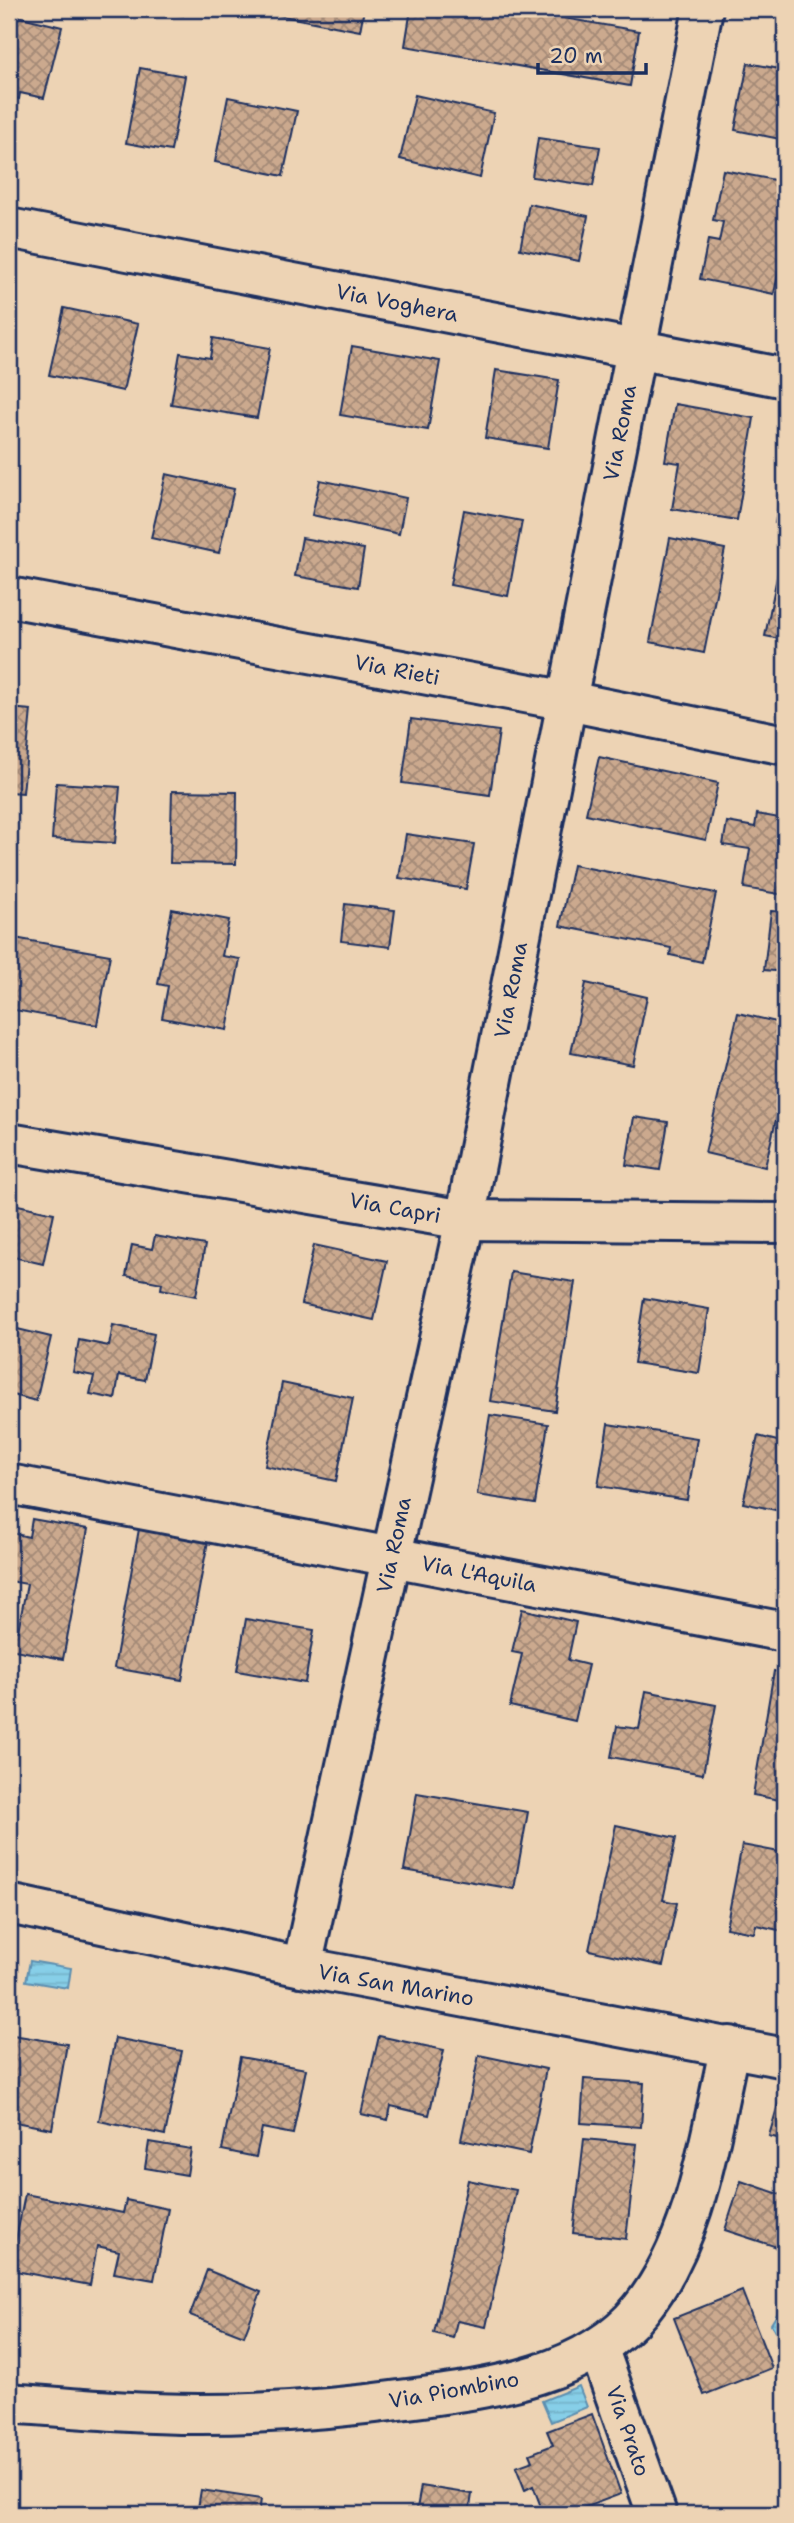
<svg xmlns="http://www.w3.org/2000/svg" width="794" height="2523" viewBox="0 0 794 2523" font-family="'Shantell Sans',sans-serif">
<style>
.water{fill:url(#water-rules);stroke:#5c8fb1;stroke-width:2}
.building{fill:url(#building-cross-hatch);stroke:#1b2f5e;stroke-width:2}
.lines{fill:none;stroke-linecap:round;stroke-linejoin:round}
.minor-casing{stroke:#1b2f5e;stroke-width:44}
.minor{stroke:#edd3b4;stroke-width:38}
.labels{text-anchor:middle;stroke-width:5;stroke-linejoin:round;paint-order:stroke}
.street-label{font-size:21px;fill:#1b2f5e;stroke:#edd3b4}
</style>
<defs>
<pattern id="water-rules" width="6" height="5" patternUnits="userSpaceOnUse" patternTransform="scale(1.75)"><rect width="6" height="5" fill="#87cfe8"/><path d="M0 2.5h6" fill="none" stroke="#74b2c9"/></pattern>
<pattern id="building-cross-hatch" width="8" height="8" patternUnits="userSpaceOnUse" patternTransform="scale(1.75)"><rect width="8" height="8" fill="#cba98e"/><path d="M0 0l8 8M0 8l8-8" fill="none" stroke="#a48a77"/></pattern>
</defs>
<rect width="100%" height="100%" fill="#edd3b4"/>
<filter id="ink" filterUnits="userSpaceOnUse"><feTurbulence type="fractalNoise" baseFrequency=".0143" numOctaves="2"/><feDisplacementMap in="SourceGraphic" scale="14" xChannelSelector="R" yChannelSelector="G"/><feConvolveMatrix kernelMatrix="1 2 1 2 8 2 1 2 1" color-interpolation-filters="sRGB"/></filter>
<g filter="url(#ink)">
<g class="water">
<path d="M 30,1961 L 71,1968 L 68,1988 L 26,1981 Z"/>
<path d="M 779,2311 L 785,2314 L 785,2348 L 771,2324 Z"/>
<path d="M 579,2386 L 587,2407 L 551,2422 L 542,2401 Z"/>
</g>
<g class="building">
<path d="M 148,9 L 184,9 L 183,15 Z"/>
<path d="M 258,9 L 364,9 L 360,31 L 257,11 Z"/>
<path d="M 411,9 L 512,9 L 639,31 L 630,86 L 405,46 Z"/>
<path d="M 9,14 L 62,27 L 44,98 L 20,93 L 19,99 L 9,96 Z"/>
<path d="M 748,63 L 785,70 L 785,140 L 735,130 Z"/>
<path d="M 140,68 L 185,76 L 171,151 L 126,143 Z"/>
<path d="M 415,95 L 494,113 L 480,178 L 400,159 Z"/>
<path d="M 228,97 L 297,111 L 283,176 L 215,162 Z"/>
<path d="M 538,138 L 600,147 L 593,186 L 532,177 Z"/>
<path d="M 723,170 L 785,182 L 785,240 L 774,294 L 700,279 L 708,240 L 719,242 L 723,222 L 713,220 Z"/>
<path d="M 529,204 L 588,216 L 579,261 L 520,249 Z"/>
<path d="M 64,308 L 138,324 L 123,391 L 49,375 Z"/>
<path d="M 213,338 L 270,348 L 257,418 L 171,404 L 180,353 L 210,358 Z"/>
<path d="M 352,346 L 440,361 L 428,430 L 340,415 Z"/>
<path d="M 496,370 L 559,380 L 548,448 L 485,438 Z"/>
<path d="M 675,404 L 754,418 L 737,520 L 672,509 L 680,463 L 665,461 Z"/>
<path d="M 785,468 L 785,525 L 775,523 Z"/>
<path d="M 166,474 L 234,489 L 219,553 L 151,538 Z"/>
<path d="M 320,480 L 406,498 L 399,534 L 312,515 Z"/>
<path d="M 464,510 L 522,521 L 508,596 L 450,585 Z"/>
<path d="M 302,538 L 364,549 L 358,587 L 295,576 Z"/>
<path d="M 670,538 L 725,549 L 704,653 L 650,642 Z"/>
<path d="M 778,572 L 785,573 L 785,640 L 765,636 Z"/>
<path d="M 9,708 L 31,710 L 23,793 L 9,792 Z"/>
<path d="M 411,719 L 499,731 L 490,795 L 402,783 Z"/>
<path d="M 599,757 L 718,783 L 706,840 L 586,814 Z"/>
<path d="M 56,783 L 120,787 L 115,843 L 52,839 Z"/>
<path d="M 172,791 L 237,792 L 236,864 L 170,863 Z"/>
<path d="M 757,814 L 785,819 L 785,895 L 744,888 L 750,849 L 723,845 L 727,822 L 755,827 Z"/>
<path d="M 406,834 L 474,844 L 466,889 L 399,878 Z"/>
<path d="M 573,865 L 716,893 L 702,962 L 670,955 L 671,948 L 560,926 Z"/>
<path d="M 345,904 L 395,910 L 390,947 L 341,941 Z"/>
<path d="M 172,909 L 229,920 L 222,956 L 240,959 L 227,1030 L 162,1018 L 168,986 L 158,984 Z"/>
<path d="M 771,911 L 785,912 L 785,972 L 764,970 Z"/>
<path d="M 9,937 L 110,955 L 97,1025 L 9,1009 Z"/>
<path d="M 586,983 L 647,997 L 633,1065 L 571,1053 Z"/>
<path d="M 738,1013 L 785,1024 L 785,1081 L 765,1167 L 705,1153 Z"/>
<path d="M 634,1117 L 668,1122 L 660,1170 L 626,1165 Z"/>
<path d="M 9,1203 L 54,1213 L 43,1264 L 9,1256 Z"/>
<path d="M 155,1236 L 205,1245 L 196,1296 L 161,1289 L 162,1283 L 126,1276 L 132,1245 L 152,1249 Z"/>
<path d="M 314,1245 L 387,1261 L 374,1320 L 301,1304 Z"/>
<path d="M 511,1272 L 575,1282 L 555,1411 L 490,1401 Z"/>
<path d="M 644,1298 L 709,1309 L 699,1373 L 634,1363 Z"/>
<path d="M 113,1325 L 154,1334 L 145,1380 L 119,1375 L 115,1399 L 90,1394 L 94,1376 L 73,1372 L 79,1340 L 109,1346 Z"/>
<path d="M 9,1327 L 51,1337 L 36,1401 L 9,1394 Z"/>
<path d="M 282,1383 L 353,1398 L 336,1481 L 265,1466 Z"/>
<path d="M 490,1415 L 548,1424 L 535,1504 L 477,1495 Z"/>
<path d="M 608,1424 L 697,1438 L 687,1500 L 598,1486 Z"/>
<path d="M 758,1436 L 785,1443 L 785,1512 L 743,1503 Z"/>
<path d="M 32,1519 L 88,1529 L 63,1659 L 9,1649 L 9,1630 L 18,1631 L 27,1584 L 9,1581 L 9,1544 L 11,1533 L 29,1537 Z"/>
<path d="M 139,1529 L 208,1541 L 182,1680 L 114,1668 Z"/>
<path d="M 522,1609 L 576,1622 L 568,1660 L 588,1665 L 575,1721 L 510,1706 L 522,1654 L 512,1652 Z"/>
<path d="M 246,1619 L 314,1630 L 305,1683 L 237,1671 Z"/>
<path d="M 774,1671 L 785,1673 L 785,1801 L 753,1795 Z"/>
<path d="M 646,1691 L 716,1705 L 703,1774 L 611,1757 L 617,1726 L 639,1729 Z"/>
<path d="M 417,1793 L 528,1812 L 514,1889 L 404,1870 Z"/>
<path d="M 616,1825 L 676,1838 L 663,1900 L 677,1903 L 663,1966 L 589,1950 Z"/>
<path d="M 742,1845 L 785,1853 L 785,1919 L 783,1931 L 756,1925 L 754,1933 L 726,1928 Z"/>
<path d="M 13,2035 L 67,2044 L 52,2129 L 9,2121 L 9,2059 Z"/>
<path d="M 379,2036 L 444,2050 L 429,2115 L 391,2106 L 388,2120 L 361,2114 Z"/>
<path d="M 115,2038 L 182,2051 L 165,2135 L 99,2121 Z"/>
<path d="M 479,2055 L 546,2069 L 529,2154 L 461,2140 Z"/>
<path d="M 240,2057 L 306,2069 L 293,2134 L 262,2128 L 256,2157 L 222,2150 Z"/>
<path d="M 584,2079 L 644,2083 L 641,2127 L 581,2123 Z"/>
<path d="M 781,2094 L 785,2095 L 785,2140 L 769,2136 Z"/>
<path d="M 584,2139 L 637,2144 L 626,2239 L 573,2233 Z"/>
<path d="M 149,2142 L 191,2149 L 187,2175 L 145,2168 Z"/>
<path d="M 468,2180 L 516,2190 L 486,2327 L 457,2321 L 453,2338 L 434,2333 Z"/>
<path d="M 741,2181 L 785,2196 L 783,2249 L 725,2230 Z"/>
<path d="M 25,2194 L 123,2213 L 126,2200 L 168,2209 L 154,2280 L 114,2273 L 119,2251 L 97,2246 L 90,2285 L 10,2270 Z"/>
<path d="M 207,2270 L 261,2292 L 244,2336 L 190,2315 Z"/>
<path d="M 742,2291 L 772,2368 L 704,2395 L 674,2318 Z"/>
<path d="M 592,2414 L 621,2494 L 567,2514 L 564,2514 L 560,2506 L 543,2512 L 533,2486 L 525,2490 L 516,2467 L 533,2461 L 530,2454 L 553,2445 L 547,2431 Z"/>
<path d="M 421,2486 L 472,2494 L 469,2514 L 416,2514 Z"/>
<path d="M 201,2490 L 261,2499 L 259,2514 L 197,2514 Z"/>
</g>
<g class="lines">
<g class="minor-casing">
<g id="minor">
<path d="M 9,228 L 785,378"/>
<path d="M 9,597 L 568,701 L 785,745"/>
<path d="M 9,1143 L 465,1220 L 785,1223"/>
<path d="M 9,1484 L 785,1632"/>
<path d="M 9,1904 L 302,1967 L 785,2058"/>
<path d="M 302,1967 L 465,1220 L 703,9"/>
<path d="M 598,2347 L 657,2514"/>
<path d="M 9,2403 C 72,2408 135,2414 199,2414 C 271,2414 343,2408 415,2398 C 493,2388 588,2375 641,2309 C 698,2238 710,2133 730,2046"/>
</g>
</g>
<use href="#minor" class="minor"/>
</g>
</g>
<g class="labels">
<g class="street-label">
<text transform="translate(397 303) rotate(11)" y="7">Via Voghera</text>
<text transform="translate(620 433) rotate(-79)" y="7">Via Roma</text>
<text transform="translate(397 670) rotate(11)" y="7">Via Rieti</text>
<text transform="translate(511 990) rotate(-79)" y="7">Via Roma</text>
<text transform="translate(395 1208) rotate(10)" y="7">Via Capri</text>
<text transform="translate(394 1545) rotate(-78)" y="7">Via Roma</text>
<text transform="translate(479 1574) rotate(11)" y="7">Via L'Aquila</text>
<text transform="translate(396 1985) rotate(10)" y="7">Via San Marino</text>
<text transform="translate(454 2390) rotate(-10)" y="7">Via Piombino</text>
<text transform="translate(628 2431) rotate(71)" y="7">Via Prato</text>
</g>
</g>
<rect width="794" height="2523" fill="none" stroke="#edd3b4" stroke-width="35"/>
<rect x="18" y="18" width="759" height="2488" fill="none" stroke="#1b2f5e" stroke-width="2.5" filter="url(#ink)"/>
<path d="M538 63v10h108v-10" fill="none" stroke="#1b2f5e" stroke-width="3.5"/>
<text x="549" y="63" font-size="21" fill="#1b2f5e" stroke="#edd3b4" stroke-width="5" paint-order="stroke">20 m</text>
</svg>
